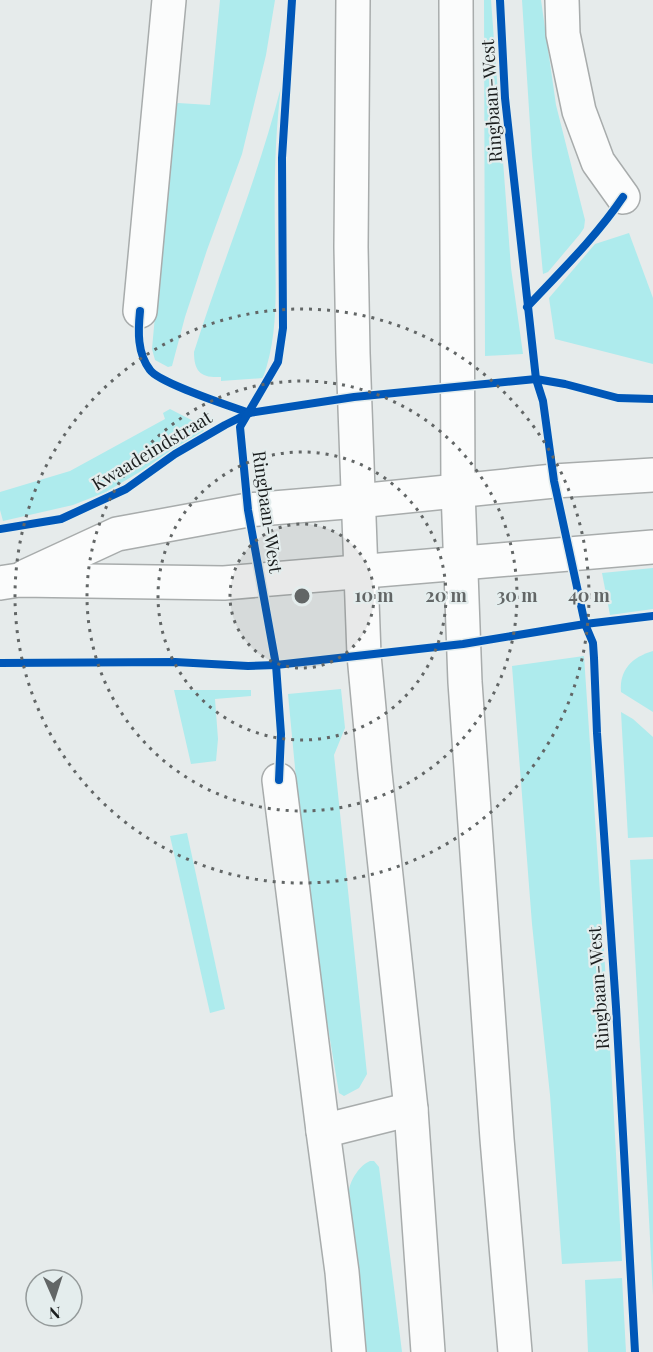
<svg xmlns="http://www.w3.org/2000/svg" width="653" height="1352" viewBox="0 0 653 1352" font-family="'Playfair Display',serif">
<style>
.green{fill:#aeebed}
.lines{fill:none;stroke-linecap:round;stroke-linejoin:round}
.street-casing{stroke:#a8acac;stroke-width:36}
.secondary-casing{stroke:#a8acac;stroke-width:36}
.street{stroke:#fbfcfc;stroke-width:33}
.secondary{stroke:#fbfcfc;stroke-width:33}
.cycleway-casing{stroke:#e4eded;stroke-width:11}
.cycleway{stroke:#0057b8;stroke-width:8}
.ring{fill:none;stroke:#626666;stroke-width:3;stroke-dasharray:3 6}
.labels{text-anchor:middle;stroke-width:4.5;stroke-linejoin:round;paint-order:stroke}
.street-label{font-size:18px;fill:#1b1e1e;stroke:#e4eded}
.centre{fill:#626666;stroke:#e4eded;stroke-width:3}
.ring-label{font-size:18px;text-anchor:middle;font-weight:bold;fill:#626666;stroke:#e4eded;stroke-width:4.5;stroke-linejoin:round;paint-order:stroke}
</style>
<rect width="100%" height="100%" fill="#e6ebeb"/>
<g class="green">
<path d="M 220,0 L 275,0 L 266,55 L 242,154 L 207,250 L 185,317 L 172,366 L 168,367 L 155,360 L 152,349 L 174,106 L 178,103 L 210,105 Z"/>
<path d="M 484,0 L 491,0 L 511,268 L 523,354 L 485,356 Z"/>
<path d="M 522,0 L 541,0 L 556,105 L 585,220 L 584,228 L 580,234 L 548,272 L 543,274 L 532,156 Z"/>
<path d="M 281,87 C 275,136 274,184 275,233 C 275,282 280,331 263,378 L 221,381 L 221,377 C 201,378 194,372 194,352 C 222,263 258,178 281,87 Z"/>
<path d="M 629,233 L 653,298 L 653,364 L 555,339 L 549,298 L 595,244 Z"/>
<path d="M 170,409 L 205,427 L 203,429 L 205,433 L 106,492 L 73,505 L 3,521 L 0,510 L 0,492 L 70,471 L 165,419 L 163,413 Z"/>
<path d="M 653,568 L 653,609 L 610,615 L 602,573 Z"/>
<path d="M 653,651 L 653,712 L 621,692 C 619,670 632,657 653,651 Z"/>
<path d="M 584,656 L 608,1011 L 622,1261 L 562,1264 L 550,1095 L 532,924 L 512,666 Z"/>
<path d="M 341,689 L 345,728 L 334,755 L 367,1074 L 359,1088 L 344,1096 L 339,1093 L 309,915 L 288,694 Z"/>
<path d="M 174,690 L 251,690 L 251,696 L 215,699 L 218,739 L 216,761 L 191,764 Z"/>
<path d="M 621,712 L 633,719 L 653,737 L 653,837 L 628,838 Z"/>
<path d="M 187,833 L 225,1009 L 210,1013 L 170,836 Z"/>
<path d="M 653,859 L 653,1295 L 630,860 Z"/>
<path d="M 370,1161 L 374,1161 L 379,1167 L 402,1352 L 362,1352 L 357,1292 L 362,1292 L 361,1284 L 356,1284 L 349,1191 C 350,1180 360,1165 370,1161 Z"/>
<path d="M 622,1278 L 626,1352 L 588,1352 L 585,1280 Z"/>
</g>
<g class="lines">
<g class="street-casing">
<g id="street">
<path d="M 562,0 L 563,34 L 579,111 L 598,162 L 623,197"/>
<path d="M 140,311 L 169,0"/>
<path d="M 279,780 L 323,1131 L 342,1272 L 349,1352"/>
<path d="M 323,1131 L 411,1109"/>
</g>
</g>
<g class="secondary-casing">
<g id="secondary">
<path d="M 353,0 L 351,247 L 353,353 L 364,655 L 375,773 L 411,1109 L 428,1352"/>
<path d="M 456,0 L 458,490 L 465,682 L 497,1139 L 515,1352"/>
<path d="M 26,576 L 117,534 L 248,510 L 358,501 L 554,481 L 653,475"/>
<path d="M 0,583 L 19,580 L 224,583 L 653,547"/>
</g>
</g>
<use href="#street" class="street"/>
<use href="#secondary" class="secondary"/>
<g class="cycleway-casing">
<g id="cycleway">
<path d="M 500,0 L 505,98 L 536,379 L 543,401 L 554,481 L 585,624 L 593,643 L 594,658 L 597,733 L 616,1007 L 635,1352"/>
<path d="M 527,307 C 560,272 596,237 623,197"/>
<path d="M 140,311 C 138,331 137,353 150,370 C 159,383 230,406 249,413"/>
<path d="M 0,529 L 61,519 L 126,489 L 175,454 L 225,425 L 249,413 L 354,397 L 536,379 L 565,384 L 618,398 L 653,399"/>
<path d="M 0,663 L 175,662 L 248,666 L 276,665 L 463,644 L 585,624 L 653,616"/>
<path d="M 279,780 L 281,734 L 276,665 L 248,510 L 240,427 L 278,362 L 283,328 L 282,158 L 292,0"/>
</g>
</g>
<use href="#cycleway" class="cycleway"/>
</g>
<circle cx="302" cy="596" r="72" fill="#626666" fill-opacity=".12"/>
<g class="ring">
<circle cx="302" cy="596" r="72"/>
<circle cx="302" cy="596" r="144"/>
<circle cx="302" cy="596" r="215"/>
<circle cx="302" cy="596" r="287"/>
</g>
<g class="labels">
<g class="street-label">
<text transform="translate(492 101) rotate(-94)" y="6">Ringbaan-West</text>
<text transform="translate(152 451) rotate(-31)" y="6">Kwaadeindstraat</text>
<text transform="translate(267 512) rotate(82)" y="6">Ringbaan-West</text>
<text transform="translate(599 988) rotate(-94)" y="6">Ringbaan-West</text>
</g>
</g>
<circle cx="302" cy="596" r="9" class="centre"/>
<g class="ring-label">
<text x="374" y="602">10 m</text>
<text x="446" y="602">20 m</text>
<text x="517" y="602">30 m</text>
<text x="589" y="602">40 m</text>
</g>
<g transform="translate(54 1298) rotate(177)"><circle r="28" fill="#e4eded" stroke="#949a9a" stroke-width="1.5"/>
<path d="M0-4.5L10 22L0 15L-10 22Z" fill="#626666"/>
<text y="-9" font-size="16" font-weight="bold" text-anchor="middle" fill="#1b1e1e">N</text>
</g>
</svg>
